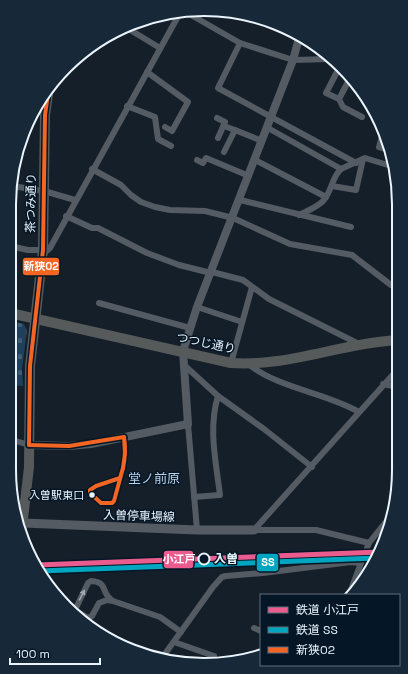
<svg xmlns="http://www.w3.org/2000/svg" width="408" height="674" viewBox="0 0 408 674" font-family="'Space Grotesk','Noto Sans JP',sans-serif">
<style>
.cemetery{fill:url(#cemetery-stones)}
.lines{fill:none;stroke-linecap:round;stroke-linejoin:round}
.minor{stroke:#545b63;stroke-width:6}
.tertiary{stroke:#545b63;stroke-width:8}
.secondary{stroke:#545b63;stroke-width:9}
.primary{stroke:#565a5b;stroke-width:10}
.bus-1-casing{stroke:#051727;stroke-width:7}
.bus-1{stroke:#f26522;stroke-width:4}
.rail-1-casing{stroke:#051727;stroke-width:8}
.rail-2-casing{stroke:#051727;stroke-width:8}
.rail-1{stroke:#ea5c8e;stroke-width:5}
.rail-2{stroke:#00a6bf;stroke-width:5}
.oneway{fill:#9fa8b0}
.bus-dot{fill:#eaf4fd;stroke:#051727;stroke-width:1.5}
.stop-dot{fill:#051727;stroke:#eaf4fd;stroke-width:2}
.labels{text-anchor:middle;stroke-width:3;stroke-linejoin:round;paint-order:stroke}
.bus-label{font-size:11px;fill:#eaf4fd;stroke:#051727;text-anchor:end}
.street-label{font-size:12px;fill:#eaf4fd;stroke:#051727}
.stop-label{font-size:12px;font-weight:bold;fill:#eaf4fd;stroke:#051727;text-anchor:start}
.neighbourhood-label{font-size:13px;fill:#b8cfe6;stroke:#051727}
.rim{fill:none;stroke:#eaf4fd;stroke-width:2}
.line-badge{stroke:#051727;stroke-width:1.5}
.badge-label{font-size:11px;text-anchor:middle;font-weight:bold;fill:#fff}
</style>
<defs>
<pattern id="cemetery-stones" width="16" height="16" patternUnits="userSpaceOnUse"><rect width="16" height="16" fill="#1f405d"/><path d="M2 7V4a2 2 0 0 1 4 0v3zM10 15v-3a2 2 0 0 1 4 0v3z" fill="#405c75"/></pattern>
</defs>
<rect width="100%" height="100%" fill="#151f29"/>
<path class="cemetery" d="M 10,321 L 24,324 L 27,330 L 22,369 L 23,386 L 9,385 Z"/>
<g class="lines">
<g class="minor">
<path d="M 184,11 L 240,43 L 293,60 L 331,59"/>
<path d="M 127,28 L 160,48"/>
<path d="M 240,43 L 218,88 L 356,163"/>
<path d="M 339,68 L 326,93 L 339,99"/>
<path d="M 147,72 L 188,102 L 172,131 L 165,127"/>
<path d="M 349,80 L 339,99 L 343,107 L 362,117"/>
<path d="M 127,106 L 155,117 L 158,139 L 171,146"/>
<path d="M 217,118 L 225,122 L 218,138"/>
<path d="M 268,128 L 341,169 L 365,158 L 391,166"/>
<path d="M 235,130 L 262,141"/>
<path d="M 382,136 L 379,147 L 386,149"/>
<path d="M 224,152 L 235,130 L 224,126"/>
<path d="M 197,160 L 203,163 L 206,158 L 249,176"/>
<path d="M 255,160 L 326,197"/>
<path d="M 92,169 L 121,185 L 131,195 L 141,202 L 155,207 L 170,210 L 205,211 L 233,218 L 290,244 L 352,255 L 391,285 L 398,288"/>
<path d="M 11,182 L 12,186 L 44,191 L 75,200"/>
<path d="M 332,186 L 356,190 L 363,159"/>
<path d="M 240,200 L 351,227"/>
<path d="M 299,215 C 307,211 318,207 324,200 C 332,190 332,177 341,169"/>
<path d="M 66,216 L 92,228 L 98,228 L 147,253 L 179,265 L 211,273"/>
<path d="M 10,246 L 28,250 L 43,250"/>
<path d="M 43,254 L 50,248 L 181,11"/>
<path d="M 212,272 L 243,280 L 269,299 L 359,344"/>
<path d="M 99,303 L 190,328"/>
<path d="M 197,307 L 242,322"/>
<path d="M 231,363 L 252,287"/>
<path d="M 183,364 L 218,396 L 264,429 L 312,467"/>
<path d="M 248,364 C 280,389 324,392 359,412"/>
<path d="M 383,384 L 398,387"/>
<path d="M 188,424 L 197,530"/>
<path d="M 9,439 L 29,445"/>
<path d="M 194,497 L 220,495 C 216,462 208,428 218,396"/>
<path d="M 254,530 L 398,369"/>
<path d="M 254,530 L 316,530 L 369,543"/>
<path d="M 361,563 L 369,543 L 392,514"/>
<path d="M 113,601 C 100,593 109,582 91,581 L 88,583 L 75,610 L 88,618 L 92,616 L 99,603 L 107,600 L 113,601 L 160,617 L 181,632"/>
<path d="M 254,628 L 261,631"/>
<path d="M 174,642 L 214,656 L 207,664"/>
<path d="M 162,658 L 213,587 L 222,577 L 226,576 L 263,573 L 351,562 L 361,563 L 349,595"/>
</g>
<path class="tertiary" d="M 29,445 L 69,446 L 91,444 L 188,424 L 183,351 L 197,307 L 293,60 L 299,38"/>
<path class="secondary" d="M 23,523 L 197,530 L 254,530"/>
<g class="primary">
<path d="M 10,313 L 231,363 C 289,367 341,343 398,340"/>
<path d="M 21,536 L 29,467 L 30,366 L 43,250 L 45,115 L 49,87"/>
</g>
<g class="bus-1-casing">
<g id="bus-1">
<path d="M 124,437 C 126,448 125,458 123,468 L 125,454 Z"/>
<path d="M 29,445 L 30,366 L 43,250 L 45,115 L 49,87"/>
<path d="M 29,445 L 69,446 L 124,437"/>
<path d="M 123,468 L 114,501 L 112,503 L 101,503 L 90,493 L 90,490 L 96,486 L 120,478 Z"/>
</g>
</g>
<use href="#bus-1" class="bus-1"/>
<g class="rail-1-casing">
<path id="rail-1" d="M 37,565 L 380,552"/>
</g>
<g class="rail-2-casing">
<path id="rail-2" d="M 40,571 L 376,558"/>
</g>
<use href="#rail-1" class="rail-1"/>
<use href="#rail-2" class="rail-2"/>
</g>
<defs><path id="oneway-solid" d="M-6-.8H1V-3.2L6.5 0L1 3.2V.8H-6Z"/></defs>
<use class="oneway" href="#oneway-solid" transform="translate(82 595) rotate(-62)"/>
<circle class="bus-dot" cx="92" cy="495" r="3.5"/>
<circle class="stop-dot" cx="204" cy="559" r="5.5"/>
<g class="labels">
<g class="bus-label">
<text x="84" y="499">入曽駅東口</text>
</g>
<g class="street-label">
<text transform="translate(31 203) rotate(-89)" y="4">茶つみ通り</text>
<text transform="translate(206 343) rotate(12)" y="4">つつじ通り</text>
<text transform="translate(139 516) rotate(2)" y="4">入曽停車場線</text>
</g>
<g class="stop-label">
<text x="214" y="563">入曽</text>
</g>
<g class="neighbourhood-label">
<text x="154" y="483">堂ノ前原</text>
</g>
</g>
<path d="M0 0H408V674H0ZM204 16H204A188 188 0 0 1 392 204V470A188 188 0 0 1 204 658H204A188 188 0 0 1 16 470V204A188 188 0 0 1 204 16Z" fill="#172938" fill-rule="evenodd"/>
<path class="rim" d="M204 16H204A188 188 0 0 1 392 204V470A188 188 0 0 1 204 658H204A188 188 0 0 1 16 470V204A188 188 0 0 1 204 16Z"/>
<g class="line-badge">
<rect x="22" y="257" width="38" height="19" rx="4" fill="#f26522"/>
<rect x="163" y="550" width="31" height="19" rx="4" fill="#ea5c8e"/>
<rect x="256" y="553" width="23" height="19" rx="4" fill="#00a6bf"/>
</g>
<g class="badge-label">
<text x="41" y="270">新狭02</text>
<text x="179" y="563">小江戸</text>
<text x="268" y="566">SS</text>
</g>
<rect x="260" y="594" width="140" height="72" fill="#051727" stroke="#616f7d"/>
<rect x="268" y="607" width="20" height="6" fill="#ea5c8e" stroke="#616f7d"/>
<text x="296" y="614" font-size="12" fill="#eaf4fd">鉄道 小江戸</text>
<rect x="268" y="627" width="20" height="6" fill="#00a6bf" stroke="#616f7d"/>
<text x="296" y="634" font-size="12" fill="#eaf4fd">鉄道 SS</text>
<rect x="268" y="647" width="20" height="6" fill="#f26522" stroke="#616f7d"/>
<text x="296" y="654" font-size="12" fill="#eaf4fd">新狭02</text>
<path d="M10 658v6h90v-6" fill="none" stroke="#eaf4fd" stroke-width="2"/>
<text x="16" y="658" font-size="12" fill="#eaf4fd" stroke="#051727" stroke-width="3" paint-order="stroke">100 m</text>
</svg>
